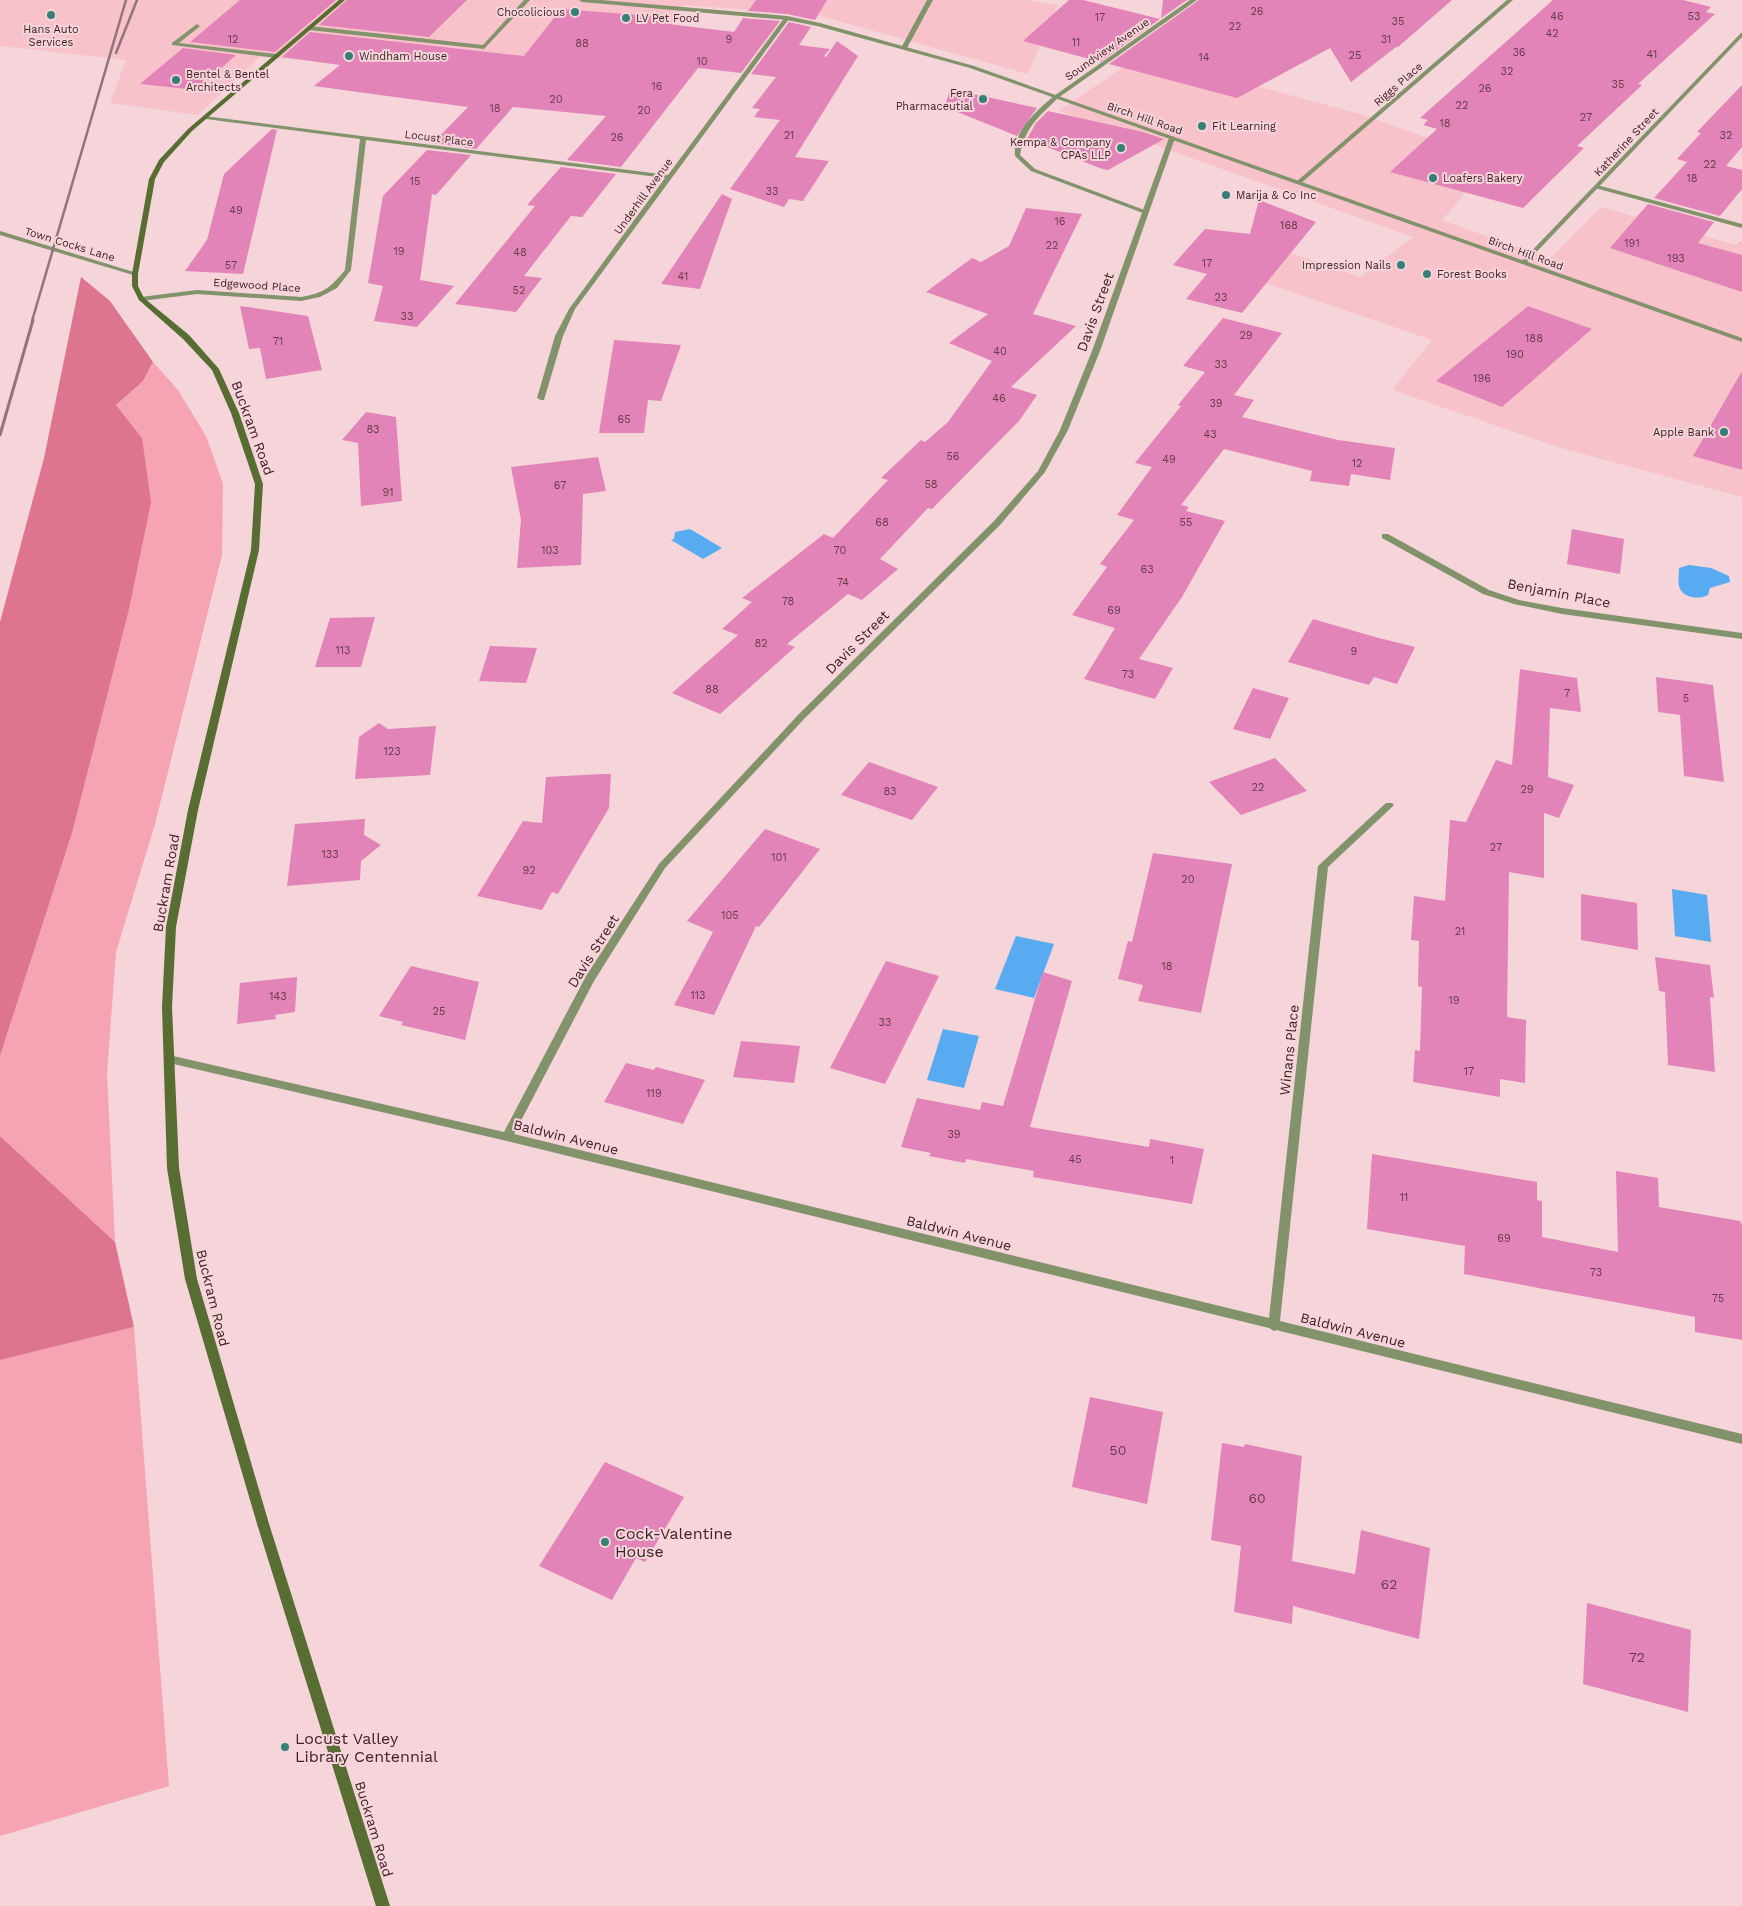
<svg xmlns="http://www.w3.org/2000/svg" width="1742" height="1906" viewBox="0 0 1742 1906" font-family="'Work Sans',sans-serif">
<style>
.built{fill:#f8c2cb}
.green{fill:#f6a3b4}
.forest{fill:#dc758d}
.water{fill:#58abf0}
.building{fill:#e284b8}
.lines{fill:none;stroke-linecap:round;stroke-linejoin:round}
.service{fill:#82926b;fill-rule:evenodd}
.minor{fill:#82926b;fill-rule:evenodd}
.tertiary{fill:#82926b;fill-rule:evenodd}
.secondary{fill:#576d32;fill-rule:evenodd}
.rail-far1{stroke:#93747a;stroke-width:2.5}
.rail{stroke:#93747a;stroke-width:3}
.poi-dot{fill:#377e76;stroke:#f5d4da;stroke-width:2}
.labels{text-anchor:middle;stroke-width:4;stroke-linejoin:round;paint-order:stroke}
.number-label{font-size:11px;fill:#683a4b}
.far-poi-label{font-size:11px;fill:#3f2127;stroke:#f5d4da;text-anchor:start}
.far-street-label{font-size:11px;fill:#3f2127;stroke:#f5d4da}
.street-label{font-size:14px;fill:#3f2127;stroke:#f5d4da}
.near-number-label{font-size:14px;fill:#683a4b}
.near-poi-label{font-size:16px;fill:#3f2127;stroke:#f5d4da;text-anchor:start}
</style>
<rect width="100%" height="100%" fill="#f5d4da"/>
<g class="built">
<path d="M 0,0 L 1026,0 L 1058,5 L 1028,74 L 817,15 L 685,5 L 679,16 L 654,47 L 552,72 L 508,54 L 453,48 L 315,61 L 260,57 L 198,115 L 110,103 L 126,60 L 0,46 Z"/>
<path d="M 1141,55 L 1360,114 L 1493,161 L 1442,220 L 1550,259 L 1601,207 L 1736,245 L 1742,240 L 1742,497 L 1561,448 L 1392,390 L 1432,340 L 1236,273 L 1274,247 L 1360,277 L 1413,237 L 1059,111 Z"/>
</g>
<g class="green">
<path d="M 153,362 L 178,390 L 206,436 L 223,484 L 222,555 L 155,824 L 116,952 L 107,1074 L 115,1242 L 0,1136 L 0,1056 L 72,833 L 142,438 L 116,405 L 143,381 Z"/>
<path d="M 134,1327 L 169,1786 L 0,1836 L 0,1360 Z"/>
</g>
<g class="forest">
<path d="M 81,277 L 110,301 L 153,362 L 143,381 L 116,405 L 142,438 L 151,502 L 129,609 L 72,833 L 0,1056 L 0,622 L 44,458 Z"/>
<path d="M 0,1136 L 115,1242 L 134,1327 L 0,1360 Z"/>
</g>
<g class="water">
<path d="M 690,529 L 722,548 L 703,559 L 671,540 L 674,539 L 675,532 Z"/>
<path d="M 1689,565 L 1711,568 L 1729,576 L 1730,582 L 1710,588 L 1708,595 C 1699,600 1682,598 1679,586 C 1678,581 1679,573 1679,568 Z"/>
<path d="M 1672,889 L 1707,895 L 1711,942 L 1675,936 Z"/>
<path d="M 1016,936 L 1054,944 L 1034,998 L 995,989 Z"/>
<path d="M 943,1029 L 979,1036 L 964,1088 L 927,1080 Z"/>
</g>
<g class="building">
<path d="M 240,0 L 336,0 L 275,52 L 190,42 Z"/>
<path d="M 347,0 L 467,0 L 429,37 L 319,25 Z"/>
<path d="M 756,0 L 827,0 L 815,20 L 787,14 L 748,11 Z"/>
<path d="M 1069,0 L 1083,0 L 1160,19 L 1100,62 L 1023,41 Z"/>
<path d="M 1163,0 L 1187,0 L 1161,18 Z"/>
<path d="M 1199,0 L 1452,0 L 1398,47 L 1396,47 L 1351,82 L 1330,48 L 1237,98 L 1109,64 Z"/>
<path d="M 1553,0 L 1683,0 L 1711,7 L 1706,12 L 1715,14 L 1638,84 L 1642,85 L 1577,146 L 1584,148 L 1523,208 L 1390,172 L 1437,129 L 1423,125 L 1428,120 L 1420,118 Z"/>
<path d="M 561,9 L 665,17 L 661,23 L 734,32 L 743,18 L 780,21 L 741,73 L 698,68 L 621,167 L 567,160 L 606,116 L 513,107 L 476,149 L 433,143 L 468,107 L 314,86 L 340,65 L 282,57 L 310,32 L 524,56 Z"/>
<path d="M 789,22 L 811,27 L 799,45 L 830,49 L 824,56 L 826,57 L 837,41 L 858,56 L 795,157 L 829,161 L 803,201 L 789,199 L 784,207 L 730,189 L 780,120 L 754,117 L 760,109 L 752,108 L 776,77 L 751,74 Z"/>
<path d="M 183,48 L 236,55 L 196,90 L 140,84 Z"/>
<path d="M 1742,85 L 1742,147 L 1726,166 L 1742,170 L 1742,189 L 1720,216 L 1654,198 L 1687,162 L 1677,159 L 1701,133 L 1697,132 Z"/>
<path d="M 950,89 L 1037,108 L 1017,136 L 945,107 Z"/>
<path d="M 1048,111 L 1143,132 L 1164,139 L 1108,170 L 1102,169 L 1027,139 L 1036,123 Z"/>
<path d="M 272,129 L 277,130 L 243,274 L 185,271 L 207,240 L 224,174 Z"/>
<path d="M 427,150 L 471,155 L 436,195 L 432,194 L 420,280 L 454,286 L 417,327 L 374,321 L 383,286 L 368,283 L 383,196 Z"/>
<path d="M 561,167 L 616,174 L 582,217 L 571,216 L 524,276 L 542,278 L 516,312 L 455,304 L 535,206 L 527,205 Z"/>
<path d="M 722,194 L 732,199 L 700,289 L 661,284 Z"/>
<path d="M 1259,200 L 1316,222 L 1242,313 L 1186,299 L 1207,274 L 1173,265 L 1205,229 L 1250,234 Z"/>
<path d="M 1648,204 L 1714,222 L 1698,243 L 1742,255 L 1742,292 L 1610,248 Z"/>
<path d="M 1026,208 L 1082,214 L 1033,314 L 1076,326 L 1011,387 L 1037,395 L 1019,421 L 932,509 L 928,508 L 880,559 L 898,569 L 862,600 L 848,594 L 787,644 L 795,647 L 720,714 L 672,693 L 738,635 L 722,629 L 752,602 L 742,598 L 824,534 L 833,538 L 888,480 L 881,478 L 921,440 L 925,442 L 948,422 L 992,361 L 949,343 L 988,314 L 926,292 L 972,258 L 981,262 L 1009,246 Z"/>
<path d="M 240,306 L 308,316 L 322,370 L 266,379 L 260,348 L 249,349 Z"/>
<path d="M 1528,306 L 1592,329 L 1502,407 L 1436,381 Z"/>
<path d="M 1223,318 L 1282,333 L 1234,395 L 1254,400 L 1242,417 L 1338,440 L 1395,448 L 1390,480 L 1351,474 L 1349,486 L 1310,481 L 1312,471 L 1224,449 L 1181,505 L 1189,507 L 1186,511 L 1225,521 L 1182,597 L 1139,659 L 1173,668 L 1155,699 L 1084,679 L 1115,628 L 1072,615 L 1107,567 L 1100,564 L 1134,520 L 1117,515 L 1152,467 L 1135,463 L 1181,406 L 1178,405 L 1205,372 L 1183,366 Z"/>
<path d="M 614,340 L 681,345 L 661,401 L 648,400 L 644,433 L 599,433 Z"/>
<path d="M 1742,371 L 1742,470 L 1693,456 Z"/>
<path d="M 366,412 L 396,417 L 402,501 L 361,506 L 358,443 L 342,440 Z"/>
<path d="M 598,457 L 606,491 L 583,494 L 581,565 L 517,568 L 521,520 L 511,467 Z"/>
<path d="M 1572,529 L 1624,539 L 1620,574 L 1567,564 Z"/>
<path d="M 375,617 L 361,667 L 315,667 L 330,618 Z"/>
<path d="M 1313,619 L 1375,637 L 1415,647 L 1397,684 L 1374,677 L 1369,685 L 1288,662 Z"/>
<path d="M 490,646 L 537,648 L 526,683 L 479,681 Z"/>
<path d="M 1520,669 L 1577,678 L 1581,712 L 1550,708 L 1548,777 L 1574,785 L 1559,818 L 1544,813 L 1544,878 L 1509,872 L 1507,1017 L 1526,1020 L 1525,1083 L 1500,1079 L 1500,1097 L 1413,1082 L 1415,1050 L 1420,1051 L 1422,987 L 1418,986 L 1419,941 L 1411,940 L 1414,896 L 1445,901 L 1450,820 L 1466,822 L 1496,760 L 1512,765 Z"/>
<path d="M 1656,677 L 1713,685 L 1724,782 L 1684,776 L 1680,715 L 1658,712 Z"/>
<path d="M 1253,688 L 1289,698 L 1270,739 L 1233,729 Z"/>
<path d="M 379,723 L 388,729 L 436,726 L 430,775 L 355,779 L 359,737 Z"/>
<path d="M 1275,758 L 1307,791 L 1241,815 L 1209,782 Z"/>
<path d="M 869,762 L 938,787 L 912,820 L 841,795 Z"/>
<path d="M 602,774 L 611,774 L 609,808 L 558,894 L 552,892 L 542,910 L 477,896 L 523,821 L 542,823 L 546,777 Z"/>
<path d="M 365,819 L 364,835 L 381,845 L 361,861 L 360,880 L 287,886 L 295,824 Z"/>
<path d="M 765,829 L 820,849 L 759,927 L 756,926 L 714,1015 L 674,1005 L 713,932 L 687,921 Z"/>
<path d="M 1153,853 L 1232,864 L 1201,1013 L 1138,1001 L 1143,985 L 1118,979 L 1128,941 L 1132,942 Z"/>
<path d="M 1581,894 L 1637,903 L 1638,950 L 1581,940 Z"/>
<path d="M 1655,957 L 1710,965 L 1714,998 L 1710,997 L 1715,1072 L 1668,1065 L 1665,992 L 1659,991 Z"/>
<path d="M 886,961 L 939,976 L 885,1084 L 830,1068 Z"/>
<path d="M 411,966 L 479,982 L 465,1040 L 401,1025 L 403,1022 L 379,1016 Z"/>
<path d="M 1043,972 L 1072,981 L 1030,1127 L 1149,1147 L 1150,1139 L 1204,1149 L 1192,1204 L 1033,1177 L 1034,1171 L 966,1159 L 965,1163 L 929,1156 L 931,1153 L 901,1147 L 917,1098 L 980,1110 L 982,1102 L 1003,1106 Z"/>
<path d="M 297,977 L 295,1012 L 275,1015 L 276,1019 L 237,1024 L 240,983 Z"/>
<path d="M 741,1041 L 800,1046 L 794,1083 L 733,1077 Z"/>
<path d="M 626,1063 L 654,1070 L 656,1067 L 705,1080 L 683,1124 L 604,1102 Z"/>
<path d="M 1372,1154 L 1537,1182 L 1537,1200 L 1542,1201 L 1542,1237 L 1618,1252 L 1616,1171 L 1658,1178 L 1659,1207 L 1740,1221 L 1742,1225 L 1742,1340 L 1695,1332 L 1695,1317 L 1464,1274 L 1465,1246 L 1367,1229 Z"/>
<path d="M 1090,1397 L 1163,1412 L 1147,1504 L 1072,1487 Z"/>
<path d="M 1222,1443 L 1244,1447 L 1245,1444 L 1302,1456 L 1292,1561 L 1355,1574 L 1361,1530 L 1430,1548 L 1419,1639 L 1293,1606 L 1292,1624 L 1234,1612 L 1241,1546 L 1211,1540 Z"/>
<path d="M 605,1462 L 684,1497 L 645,1562 L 636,1558 L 612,1600 L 539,1566 Z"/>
<path d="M 1587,1603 L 1691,1630 L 1688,1712 L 1583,1684 Z"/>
</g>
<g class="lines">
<g class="service">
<path d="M 524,0 L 530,0 L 484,49 L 309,30 L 306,28 L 309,26 L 483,45 Z"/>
<path d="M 197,24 L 200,26 L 199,27 L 179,43 L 277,54 L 280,56 L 277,58 L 172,45 L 172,43 Z"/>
<path d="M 1054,96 L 1059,97 C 1039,117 1026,125 1020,155 L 1035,169 L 1147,211 L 1147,213 L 1143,213 L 1031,171 L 1015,156 C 1012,132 1037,110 1054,96 Z"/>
<path d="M 1597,185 L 1742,224 L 1742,228 L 1595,188 L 1595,186 Z"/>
</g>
<g class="minor">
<path d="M 927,0 L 933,0 L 907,48 L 902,49 L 901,48 Z"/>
<path d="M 1190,0 L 1197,0 L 1058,98 L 1054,98 L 1054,96 Z"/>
<path d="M 1507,0 L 1513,0 L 1300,184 L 1296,184 L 1296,182 Z"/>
<path d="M 787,16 L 789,17 L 789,19 L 575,309 L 563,336 L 544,400 L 541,400 L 537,398 L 555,336 L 569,309 L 665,178 L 366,140 L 351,270 L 337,288 L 320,297 L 301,301 L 197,294 L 141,301 L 138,299 L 141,297 L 197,290 L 301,297 C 324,293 330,288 345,270 L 360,139 L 206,119 L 204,118 L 204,116 L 668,175 L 785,17 Z"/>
<path d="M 1742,32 L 1742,37 L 1525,264 L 1521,264 L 1521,262 Z"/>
<path d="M 1172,136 L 1175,138 L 1100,351 L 1068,430 L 1045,472 L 1000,525 L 805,718 L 665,868 L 594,981 L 514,1134 L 1269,1318 L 1318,866 L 1386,803 L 1392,803 L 1394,805 L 1392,807 L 1328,867 L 1280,1321 L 1742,1434 L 1742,1444 L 1276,1330 L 1274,1331 L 1269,1328 L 507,1141 L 169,1063 L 165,1062 L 164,1059 L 165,1056 L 169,1055 L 504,1132 L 586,976 L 659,864 L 799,714 L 994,521 L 1038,471 L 1060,430 L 1092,351 L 1169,138 Z"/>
<path d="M 1382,534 L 1388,534 L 1489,590 L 1519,600 L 1562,608 L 1742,633 L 1742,639 L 1562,614 L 1514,604 L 1483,594 L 1382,538 Z"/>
</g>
<g class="tertiary">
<path d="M 579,0 L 601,0 L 787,16 L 820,23 L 974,66 L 1742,338 L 1742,342 L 970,68 L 817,26 L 787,20 L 582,2 Z"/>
<path d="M 0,231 L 137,273 L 138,274 L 133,275 L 0,235 Z"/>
</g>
<path class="secondary" d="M 339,0 L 345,0 L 192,131 L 164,162 L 155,179 L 138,274 L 138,286 L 144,298 L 189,335 L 219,369 L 239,413 L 263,484 L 259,550 L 198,810 L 176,927 L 172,1007 L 179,1168 L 197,1279 L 270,1527 L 390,1906 L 376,1906 L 258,1527 L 185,1279 L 167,1168 L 162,1007 L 166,927 L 188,810 L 251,550 L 255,484 L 231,413 L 212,370 L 183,339 L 139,300 L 132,286 L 132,274 L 149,179 L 159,160 L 188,129 Z"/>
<g class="rail-far1">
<path d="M 116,53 L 137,0"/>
<path d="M 32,321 L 126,0"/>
</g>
<path class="rail" d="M 0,435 L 33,320"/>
</g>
<g class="poi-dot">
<circle cx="575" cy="12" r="5"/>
<circle cx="51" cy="15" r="5"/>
<circle cx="626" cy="18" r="5"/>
<circle cx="349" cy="56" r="5"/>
<circle cx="176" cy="80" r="5"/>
<circle cx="983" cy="99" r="5"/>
<circle cx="1202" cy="126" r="5"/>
<circle cx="1121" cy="148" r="5"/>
<circle cx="1433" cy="178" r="5"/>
<circle cx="1226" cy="195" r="5"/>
<circle cx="1401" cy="265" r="5"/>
<circle cx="1427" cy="274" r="5"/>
<circle cx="1724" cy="432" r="5"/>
<circle cx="605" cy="1542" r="5"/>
<circle cx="285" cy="1747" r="5"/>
</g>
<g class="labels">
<g class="number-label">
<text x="1257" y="15">26</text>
<text x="1557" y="20">46</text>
<text x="1694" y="20">53</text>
<text x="1100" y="21">17</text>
<text x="1398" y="25">35</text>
<text x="1235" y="30">22</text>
<text x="1552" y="37">42</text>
<text x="233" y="43">12</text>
<text x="729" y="43">9</text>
<text x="1386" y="43">31</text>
<text x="1076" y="46">11</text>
<text x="582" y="47">88</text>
<text x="1519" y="56">36</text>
<text x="1652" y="58">41</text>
<text x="1355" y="59">25</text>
<text x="1204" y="61">14</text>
<text x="702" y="65">10</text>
<text x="1507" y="75">32</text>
<text x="1618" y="88">35</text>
<text x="657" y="90">16</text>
<text x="1485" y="92">26</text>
<text x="556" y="103">20</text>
<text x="1462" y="109">22</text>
<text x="495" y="112">18</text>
<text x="644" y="114">20</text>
<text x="1586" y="121">27</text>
<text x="1445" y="127">18</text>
<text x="789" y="139">21</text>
<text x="1726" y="139">32</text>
<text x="617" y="141">26</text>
<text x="1710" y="168">22</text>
<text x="1692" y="182">18</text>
<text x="415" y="185">15</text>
<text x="772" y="195">33</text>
<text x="236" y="214">49</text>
<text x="1060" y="225">16</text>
<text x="1289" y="229">168</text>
<text x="1632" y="247">191</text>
<text x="1052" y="249">22</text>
<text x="399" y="255">19</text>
<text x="520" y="256">48</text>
<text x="1676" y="262">193</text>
<text x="1207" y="267">17</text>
<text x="231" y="269">57</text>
<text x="683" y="280">41</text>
<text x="519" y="294">52</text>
<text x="1221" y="301">23</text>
<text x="407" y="320">33</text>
<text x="1246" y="339">29</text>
<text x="1534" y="342">188</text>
<text x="278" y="345">71</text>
<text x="1000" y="355">40</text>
<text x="1515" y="358">190</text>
<text x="1221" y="368">33</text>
<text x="1482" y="382">196</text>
<text x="999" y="402">46</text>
<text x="1216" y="407">39</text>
<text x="624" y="423">65</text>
<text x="373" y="433">83</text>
<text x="1210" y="438">43</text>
<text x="953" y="460">56</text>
<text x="1169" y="463">49</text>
<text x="1357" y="467">12</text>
<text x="931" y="488">58</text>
<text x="560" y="489">67</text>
<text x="388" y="496">91</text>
<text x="882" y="526">68</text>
<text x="1186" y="526">55</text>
<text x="550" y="554">103</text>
<text x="840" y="554">70</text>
<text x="1147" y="573">63</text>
<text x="843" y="586">74</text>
<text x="788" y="605">78</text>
<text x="1114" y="614">69</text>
<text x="761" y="647">82</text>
<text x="343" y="654">113</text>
<text x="1354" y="655">9</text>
<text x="1128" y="678">73</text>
<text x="712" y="693">88</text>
<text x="1567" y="697">7</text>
<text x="1686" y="702">5</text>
<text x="392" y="755">123</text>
<text x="1258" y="791">22</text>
<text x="1527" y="793">29</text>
<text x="890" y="795">83</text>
<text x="1496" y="851">27</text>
<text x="330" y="858">133</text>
<text x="779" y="861">101</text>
<text x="529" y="874">92</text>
<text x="1188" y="883">20</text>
<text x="730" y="919">105</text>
<text x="1460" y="935">21</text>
<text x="1167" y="970">18</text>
<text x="698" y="999">113</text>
<text x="278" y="1000">143</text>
<text x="1454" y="1004">19</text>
<text x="439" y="1015">25</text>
<text x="885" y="1026">33</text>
<text x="1469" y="1075">17</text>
<text x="654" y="1097">119</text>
<text x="954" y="1138">39</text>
<text x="1075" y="1163">45</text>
<text x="1172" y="1164">1</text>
<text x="1404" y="1201">11</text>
<text x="1504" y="1242">69</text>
<text x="1596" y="1276">73</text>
<text x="1718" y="1302">75</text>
</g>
<g class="far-poi-label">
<text x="565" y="16" text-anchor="end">Chocolicious</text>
<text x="636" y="22">LV Pet Food</text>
<text x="51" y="33" text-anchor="middle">Hans Auto<tspan x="51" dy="13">Services</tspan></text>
<text x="359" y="60">Windham House</text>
<text x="186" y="78">Bentel &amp; Bentel<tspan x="186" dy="13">Architects</tspan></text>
<text x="973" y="97" text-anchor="end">Fera<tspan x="973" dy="13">Pharmaceutial</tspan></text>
<text x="1212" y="130">Fit Learning</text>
<text x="1111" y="146" text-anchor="end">Kempa &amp; Company<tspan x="1111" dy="13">CPAs LLP</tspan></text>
<text x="1443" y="182">Loafers Bakery</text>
<text x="1236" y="199">Marija &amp; Co Inc</text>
<text x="1391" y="269" text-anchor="end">Impression Nails</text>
<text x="1437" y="278">Forest Books</text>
<text x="1714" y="436" text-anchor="end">Apple Bank</text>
</g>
<g class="far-street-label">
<text transform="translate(1107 49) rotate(-35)" y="4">Soundview Avenue</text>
<text transform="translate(1398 84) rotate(-41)" y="4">Riggs Place</text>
<text transform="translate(1145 118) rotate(19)" y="4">Birch Hill Road</text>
<text transform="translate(439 138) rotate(7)" y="4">Locust Place</text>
<text transform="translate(1626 142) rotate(-47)" y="4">Katherine Street</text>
<text transform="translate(643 196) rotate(-54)" y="4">Underhill Avenue</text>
<text transform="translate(70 244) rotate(17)" y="4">Town Cocks Lane</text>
<text transform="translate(1526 253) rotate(20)" y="4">Birch Hill Road</text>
<text transform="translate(257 285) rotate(4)" y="4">Edgewood Place</text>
</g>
<g class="street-label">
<text transform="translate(1095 312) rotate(-70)" y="5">Davis Street</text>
<text transform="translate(253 428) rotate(70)" y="5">Buckram Road</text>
<text transform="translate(1559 593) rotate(11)" y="5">Benjamin Place</text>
<text transform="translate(857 642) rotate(-45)" y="5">Davis Street</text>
<text transform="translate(166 883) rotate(-80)" y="5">Buckram Road</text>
<text transform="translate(593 951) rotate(-58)" y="5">Davis Street</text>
<text transform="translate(1289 1050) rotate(-84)" y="5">Winans Place</text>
<text transform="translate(566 1137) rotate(14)" y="5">Baldwin Avenue</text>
<text transform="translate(959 1233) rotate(14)" y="5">Baldwin Avenue</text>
<text transform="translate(213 1298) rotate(76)" y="5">Buckram Road</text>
<text transform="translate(1353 1330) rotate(14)" y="5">Baldwin Avenue</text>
<text transform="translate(374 1829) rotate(73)" y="5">Buckram Road</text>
</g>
<g class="near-number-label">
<text x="1118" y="1455">50</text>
<text x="1257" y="1503">60</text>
<text x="1389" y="1589">62</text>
<text x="1637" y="1662">72</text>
</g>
<g class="near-poi-label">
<text x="615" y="1539">Cock-Valentine<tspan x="615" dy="18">House</tspan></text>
<text x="295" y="1744">Locust Valley<tspan x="295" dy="18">Library Centennial</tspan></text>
</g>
</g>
</svg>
